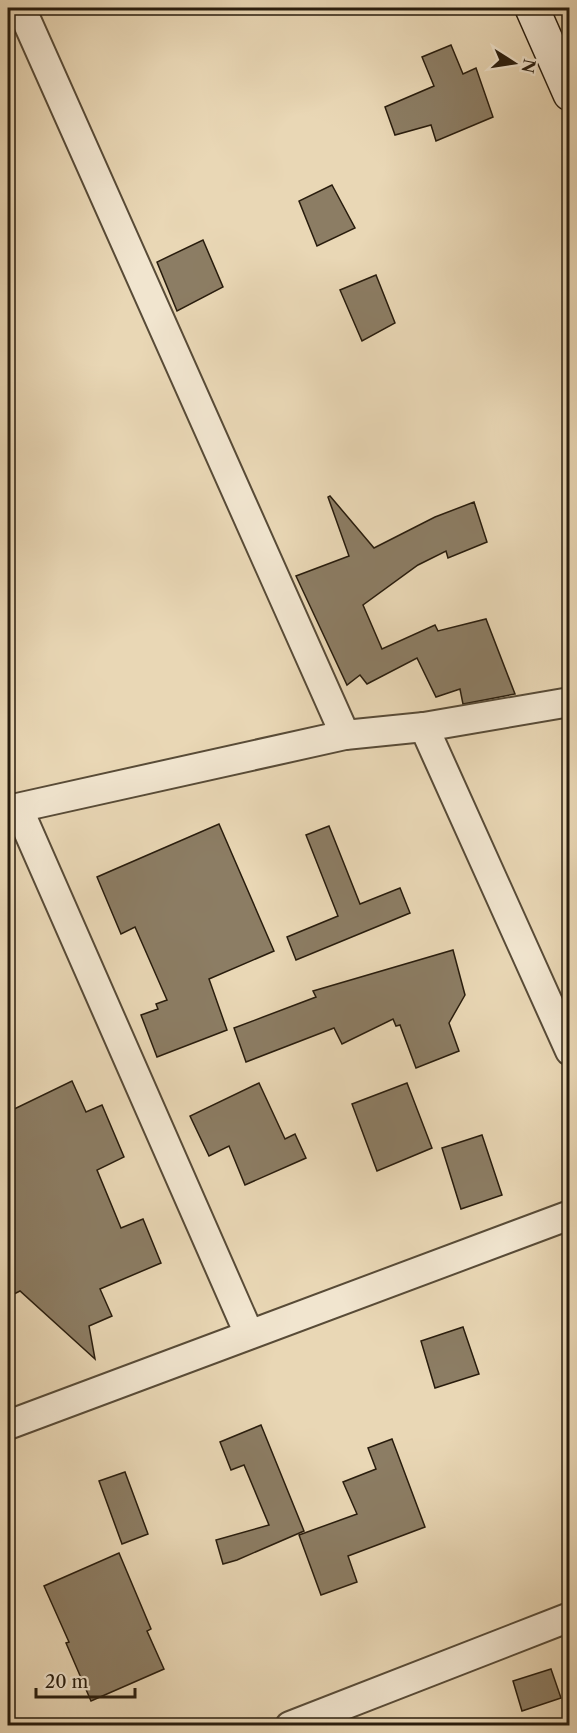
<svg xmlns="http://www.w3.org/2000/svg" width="577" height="1733" viewBox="0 0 577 1733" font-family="'Libre Caslon Text',serif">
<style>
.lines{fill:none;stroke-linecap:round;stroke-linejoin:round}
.stream{stroke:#746650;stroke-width:10}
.building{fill:#8c7d64;stroke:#281c0d;stroke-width:1.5}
.street-casing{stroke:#584b37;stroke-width:32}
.secondary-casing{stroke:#281c0d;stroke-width:36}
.street{stroke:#f1e5cf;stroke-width:28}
.secondary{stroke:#f1e5cf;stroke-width:33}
</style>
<rect width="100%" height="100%" fill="#e9d7b5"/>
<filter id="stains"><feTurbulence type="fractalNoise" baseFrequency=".00333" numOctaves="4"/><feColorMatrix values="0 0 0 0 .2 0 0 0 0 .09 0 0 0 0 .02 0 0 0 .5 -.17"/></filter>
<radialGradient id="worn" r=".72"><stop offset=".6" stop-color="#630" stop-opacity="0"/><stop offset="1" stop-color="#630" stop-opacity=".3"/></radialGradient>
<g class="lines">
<path class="stream" d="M 563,8 L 570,21"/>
</g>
<g class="building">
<path d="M 451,45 L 463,74 L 476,68 L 493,117 L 436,141 L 431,125 L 395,135 L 385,107 L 434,86 L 422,57 Z"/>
<path d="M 332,185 L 355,228 L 317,246 L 299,201 Z"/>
<path d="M 203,240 L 223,287 L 177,311 L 157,262 Z"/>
<path d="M 376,275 L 395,323 L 362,341 L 340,290 Z"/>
<path d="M 330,496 L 374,548 L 435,517 L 474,502 L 487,542 L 448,558 L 446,551 L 418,565 L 363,605 L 382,649 L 435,625 L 438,631 L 486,619 L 515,694 L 463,704 L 460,689 L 436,697 L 417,658 L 367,684 L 360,675 L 347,685 L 296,576 L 349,556 L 328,497 Z"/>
<path d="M 219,824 L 274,951 L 209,979 L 227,1030 L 157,1057 L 141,1015 L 158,1009 L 156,1004 L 167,1000 L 135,927 L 121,934 L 97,877 Z"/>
<path d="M 329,826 L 360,904 L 400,888 L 410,913 L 296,960 L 287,937 L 338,916 L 306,835 Z"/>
<path d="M 453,950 L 465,995 L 449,1023 L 459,1051 L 416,1068 L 400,1025 L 396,1026 L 393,1019 L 342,1044 L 334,1028 L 246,1062 L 234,1028 L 316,997 L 313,991 Z"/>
<path d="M 72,1081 L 86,1112 L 102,1105 L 124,1157 L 97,1170 L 121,1228 L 143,1219 L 161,1263 L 100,1289 L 112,1316 L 89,1326 L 95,1359 L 20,1291 L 8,1297 L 8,1112 Z"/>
<path d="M 259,1083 L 285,1139 L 295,1134 L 306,1158 L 245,1185 L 229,1146 L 209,1156 L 190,1116 Z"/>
<path d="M 407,1083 L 432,1148 L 377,1171 L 352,1104 Z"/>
<path d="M 482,1135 L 502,1195 L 461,1209 L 442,1148 Z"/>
<path d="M 463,1327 L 479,1374 L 435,1388 L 421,1341 Z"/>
<path d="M 261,1425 L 304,1531 L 237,1560 L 223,1564 L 216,1540 L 269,1525 L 244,1465 L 231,1470 L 220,1442 Z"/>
<path d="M 392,1439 L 425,1527 L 348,1556 L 357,1582 L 321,1595 L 299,1535 L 357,1514 L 343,1482 L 376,1469 L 368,1448 Z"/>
<path d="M 125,1472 L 148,1534 L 122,1544 L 99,1481 Z"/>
<path d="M 119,1553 L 151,1629 L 147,1631 L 164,1669 L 91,1701 L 66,1643 L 69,1642 L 44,1586 Z"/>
<path d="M 551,1669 L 561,1698 L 522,1711 L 513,1681 Z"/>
</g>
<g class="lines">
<g class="street-casing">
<g id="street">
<path d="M 21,8 L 345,735"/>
<path d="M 424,727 L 570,1051"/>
<path d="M 18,808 L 249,1334"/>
<path d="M 8,810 L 345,735 L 424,727 L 570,702"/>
<path d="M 8,1425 L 570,1215"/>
<path d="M 290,1726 L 570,1617"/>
</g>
</g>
<g class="secondary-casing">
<path id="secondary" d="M 532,8 L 570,94"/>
</g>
<use href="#street" class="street"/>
<use href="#secondary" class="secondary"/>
</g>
<rect width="577" height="1733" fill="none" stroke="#e9d7b5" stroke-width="30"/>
<rect x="9" y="9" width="559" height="1715" fill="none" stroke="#281c0d" stroke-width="3"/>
<rect x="15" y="15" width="547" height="1703" fill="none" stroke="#281c0d" stroke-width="1.5"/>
<g transform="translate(514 63) rotate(102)" stroke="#f1e5cf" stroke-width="4.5" paint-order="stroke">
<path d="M0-4.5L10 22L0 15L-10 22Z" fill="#281c0d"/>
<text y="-9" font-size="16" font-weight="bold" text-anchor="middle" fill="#281c0d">N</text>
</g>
<path d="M36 1688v9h99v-9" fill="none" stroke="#281c0d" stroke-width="3"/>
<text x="45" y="1688" font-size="18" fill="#281c0d" stroke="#f1e5cf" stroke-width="4.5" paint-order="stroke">20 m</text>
<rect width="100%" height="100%" filter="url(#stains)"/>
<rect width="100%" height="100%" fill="url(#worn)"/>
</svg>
